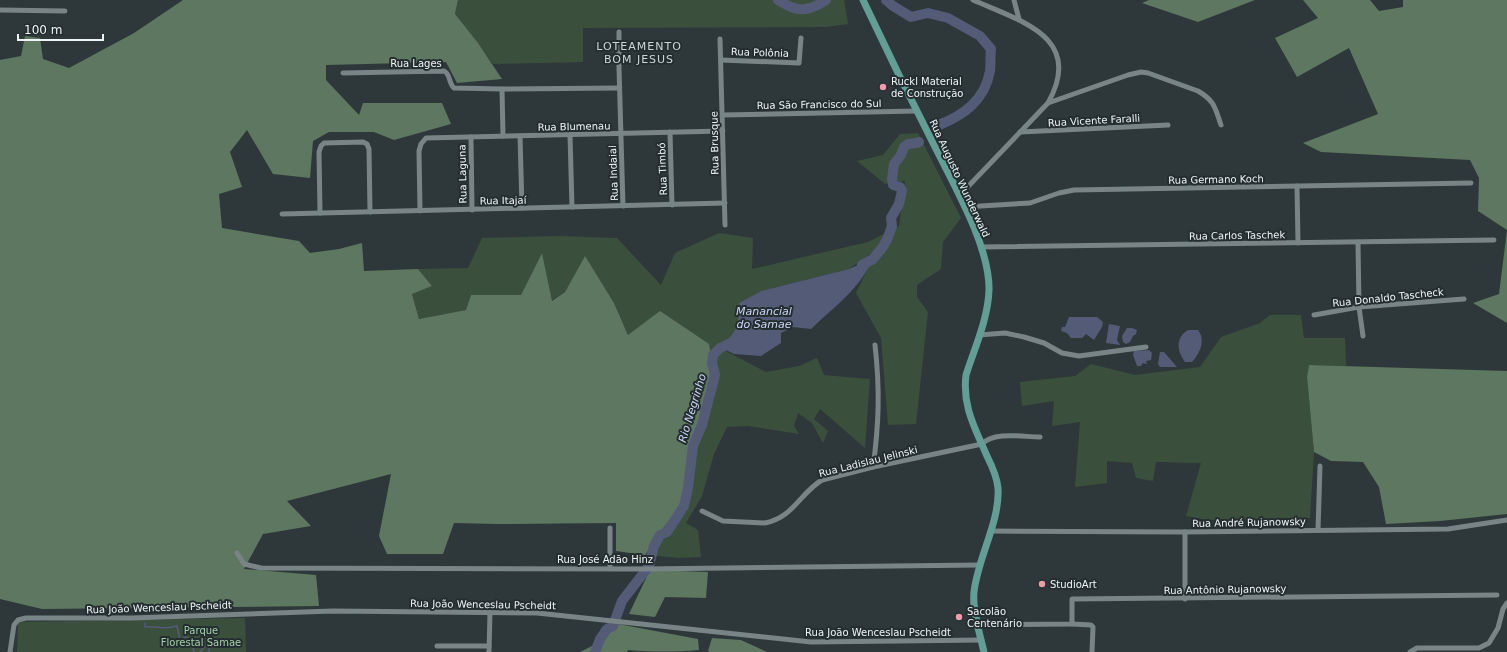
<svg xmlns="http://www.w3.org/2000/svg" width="1507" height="652" viewBox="0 0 1507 652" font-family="'DejaVu Sans',sans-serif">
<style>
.green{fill:#3b4f3d}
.forest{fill:#5e7760}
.water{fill:#545b77}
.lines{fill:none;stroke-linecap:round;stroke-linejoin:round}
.stream{stroke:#545b77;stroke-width:1.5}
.river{stroke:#545b77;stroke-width:10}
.minor{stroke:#798486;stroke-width:5}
.secondary{stroke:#629d96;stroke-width:7}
.poi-dot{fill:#f29aac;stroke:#242e30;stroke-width:1.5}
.labels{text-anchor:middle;stroke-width:4;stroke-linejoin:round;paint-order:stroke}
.street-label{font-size:10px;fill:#eff5f6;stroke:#242e30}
.poi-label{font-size:10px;fill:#eff5f6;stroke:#242e30;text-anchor:start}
.park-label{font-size:10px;fill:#a3d0a6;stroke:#242e30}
.neighbourhood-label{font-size:11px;letter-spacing:1px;fill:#cad6d8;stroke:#242e30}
.water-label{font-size:11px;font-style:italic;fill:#cdd6f6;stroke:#242e30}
</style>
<rect width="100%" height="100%" fill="#2e383a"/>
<g class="green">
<path d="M 458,0 L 844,0 L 848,24 L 826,27 L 583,28 L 583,62 L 493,64 L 455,14 Z"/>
<path d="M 918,133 L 961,218 L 943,242 L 941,269 L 917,285 L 917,297 L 928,312 L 916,424 L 888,425 L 881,338 L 856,293 L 877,249 L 849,269 L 761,291 L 739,303 L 739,322 L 732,337 L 720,348 L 766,372 L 799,366 L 817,358 L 824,375 L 870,379 L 865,448 L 820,409 L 814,419 L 828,431 L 823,443 L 812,423 L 798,413 L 794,426 L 799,434 L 748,426 L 727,427 L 714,454 L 702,496 L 686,523 L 698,530 L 701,557 L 680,558 L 645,555 L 664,527 L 690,498 L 696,452 L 716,389 L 628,335 L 614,303 L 585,257 L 565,292 L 551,301 L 542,253 L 521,295 L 471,295 L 466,310 L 419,319 L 412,294 L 432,286 L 418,269 L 468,268 L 482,238 L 561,236 L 617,238 L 661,285 L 675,253 L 719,233 L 753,238 L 752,269 L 868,242 L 899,226 L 905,181 L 885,184 L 857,161 L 883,155 L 900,134 Z"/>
<path d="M 1270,315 L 1301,315 L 1304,338 L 1345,338 L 1346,366 L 1309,365 L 1307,377 L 1314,452 L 1310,518 L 1208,520 L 1186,516 L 1201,463 L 1156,462 L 1153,481 L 1136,478 L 1132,463 L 1107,461 L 1107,483 L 1075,487 L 1080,422 L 1052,426 L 1054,401 L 1022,406 L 1020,382 L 1075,376 L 1091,364 L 1135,375 L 1200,367 L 1221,337 L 1260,323 Z"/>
<path d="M 245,618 L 246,652 L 17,652 L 18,622 Z"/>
</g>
<g class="forest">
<path d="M 183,0 L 458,0 L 455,14 L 478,43 L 502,79 L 457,83 L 446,62 L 326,65 L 326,80 L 359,115 L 363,103 L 442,103 L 451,124 L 394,140 L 374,132 L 329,132 L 313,141 L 310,178 L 273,174 L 247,130 L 230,152 L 242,187 L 219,194 L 222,228 L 299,241 L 310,253 L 339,249 L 362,243 L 364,271 L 418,269 L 432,286 L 412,294 L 419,319 L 466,310 L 471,295 L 521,295 L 542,253 L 552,301 L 565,292 L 585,256 L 614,303 L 628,335 L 660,311 L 709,344 L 716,389 L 696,452 L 690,498 L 664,527 L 645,555 L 616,551 L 616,523 L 497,524 L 454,523 L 443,554 L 387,554 L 379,536 L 391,474 L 287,501 L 311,526 L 263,534 L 244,569 L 316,575 L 319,606 L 42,609 L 0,599 L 0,60 L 21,56 L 25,36 L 40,38 L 43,59 L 69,68 L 134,33 Z"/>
<path d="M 1149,0 L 1255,0 L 1198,22 L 1142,3 Z"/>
<path d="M 1303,0 L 1370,0 L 1379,11 L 1403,7 L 1403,0 L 1507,0 L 1507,323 L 1473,303 L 1499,294 L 1507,230 L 1478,211 L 1479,178 L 1470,160 L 1321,152 L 1303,143 L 1378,114 L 1349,48 L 1297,77 L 1275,38 L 1318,18 Z"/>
<path d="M 1309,365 L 1507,371 L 1507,514 L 1440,521 L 1386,524 L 1379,487 L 1363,462 L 1331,461 L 1314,452 L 1307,377 Z"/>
<path d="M 650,570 L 708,572 L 706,598 L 665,597 L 655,617 L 629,614 Z"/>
<path d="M 618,624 L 698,639 L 699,650 C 675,652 652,652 628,650 L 627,652 L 580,652 L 594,645 L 602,627 Z"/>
<path d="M 712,638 L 741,640 L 767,652 L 710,652 L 708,651 Z"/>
</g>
<g class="water">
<path d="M 873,258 C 861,288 834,307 811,329 L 793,327 L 781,333 L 781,343 L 761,356 L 734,354 L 720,347 C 737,332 739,326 739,303 L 761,291 L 849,269 Z"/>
<path d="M 1069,317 L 1097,317 L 1103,322 L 1102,327 L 1094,340 L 1086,334 L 1082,338 L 1071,338 L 1067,333 L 1061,331 L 1062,327 L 1065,327 Z"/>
<path d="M 1109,324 L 1120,326 L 1117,340 L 1120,345 L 1106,343 Z"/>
<path d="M 1127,328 L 1132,328 L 1137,330 L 1136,334 L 1133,336 L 1130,342 L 1126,344 L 1123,342 L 1122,336 Z"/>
<path d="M 1188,330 L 1198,330 C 1206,340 1200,353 1192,362 L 1185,362 C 1177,351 1175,338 1188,330 Z"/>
<path d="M 1149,350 L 1152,353 L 1151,360 L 1146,361 L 1147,364 L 1143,363 L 1141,366 L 1137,366 L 1133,355 L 1134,351 Z"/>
<path d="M 1160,352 L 1164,352 L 1177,367 L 1160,367 L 1158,364 Z"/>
</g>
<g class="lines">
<g class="stream">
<path d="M 145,623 L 145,627 C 158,626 163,630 177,626 L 180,640 L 186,637 L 191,641 L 194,652"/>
<path d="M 200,652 L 210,640 L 209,652"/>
</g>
<g class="river">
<path d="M 778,0 C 797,12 806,13 826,0"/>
<path d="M 886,0 L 893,6 L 911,17 L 928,13 L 948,18 L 980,36 L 991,49 C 990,56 991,64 990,71 C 985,100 964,115 939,125"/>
<path d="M 862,265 L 873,259 L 882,248 L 887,240 L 892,226 L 891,218 L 899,204 L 902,191 L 900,187 L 893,185 L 892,179 L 894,164 L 901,155 L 904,147 L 908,144 L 917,143 L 919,142"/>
<path d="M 595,652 L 600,639 L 607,629 L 613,626 L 622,601 L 649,566 L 654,546 L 660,535 L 667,532 L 684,506 L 688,488 L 693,446 L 702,425 L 715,375 L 712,363 L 713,355 L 720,348 L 733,342"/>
</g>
<g class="minor">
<path d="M 1014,0 L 1019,19"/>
<path d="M 0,10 L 65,11"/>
<path d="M 619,32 L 619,68 L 623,206"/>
<path d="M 720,39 L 725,225"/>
<path d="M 721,60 L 799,63 L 801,38"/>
<path d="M 343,73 L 444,71 C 451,74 448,83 454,88 L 502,89 L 503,136"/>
<path d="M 502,89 L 619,88"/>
<path d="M 1048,103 L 1128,75 L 1141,72 L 1148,73 L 1198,91 C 1215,101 1215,108 1221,125"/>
<path d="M 722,115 L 917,111"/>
<path d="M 670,132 L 672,205"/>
<path d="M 1020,132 L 1168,125"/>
<path d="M 570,135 L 572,207"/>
<path d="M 520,136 L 522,208"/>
<path d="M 471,137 L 472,210"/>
<path d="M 1297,186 L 1298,243"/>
<path d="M 959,196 L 1048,103 C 1085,37 1020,21 973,0"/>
<path d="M 964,207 L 1030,203 L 1059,193 L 1074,190 L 1471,183"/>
<path d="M 420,211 L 419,151 L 421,144 L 426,138 L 723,131"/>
<path d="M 320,213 L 319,152 L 321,146 L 324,143 L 363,142 L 367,144 L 369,149 L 370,212"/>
<path d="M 282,214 L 725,203"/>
<path d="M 1358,242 L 1359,307 L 1363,336"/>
<path d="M 981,247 L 1494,240"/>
<path d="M 1314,315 L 1359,307 L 1464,299"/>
<path d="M 979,335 L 1005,333 L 1024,337 L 1044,343 L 1062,353 L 1079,356 L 1146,347"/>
<path d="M 873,467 C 879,424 880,389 875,345"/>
<path d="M 702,511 L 723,521 L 765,523 C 794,517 800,493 822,480 L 873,467 L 982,444 C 994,431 1023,437 1040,437"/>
<path d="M 610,528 L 610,568"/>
<path d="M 1318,530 L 1320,466"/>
<path d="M 990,531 L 1185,532 L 1448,529 L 1507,520"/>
<path d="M 1185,532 L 1185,599"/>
<path d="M 237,553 L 244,564 L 261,568 L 645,569 L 980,565"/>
<path d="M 1072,624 L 1091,625 L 1093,627 L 1092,652"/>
<path d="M 979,625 L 1072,624 L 1072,599 L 1497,595"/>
<path d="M 437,646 L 489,646"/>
<path d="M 10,652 L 14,625 L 18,620 L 26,618 L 132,618 L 333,611 L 537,613 L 811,642 L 982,640"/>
<path d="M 489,652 L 490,612"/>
<path d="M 1410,652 L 1417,648 L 1479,648 L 1489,643 L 1498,628 L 1503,609 L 1507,603"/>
</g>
<path class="secondary" d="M 863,0 C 886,49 910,98 935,147 C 954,185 990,247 989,290 C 988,319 975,347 966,375 C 962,406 975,428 987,456 C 992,466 997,477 998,488 C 1000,522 978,557 974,592 C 972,609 980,635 984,652"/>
</g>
<g class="poi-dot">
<circle cx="883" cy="87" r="4"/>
<circle cx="1042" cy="584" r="4"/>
<circle cx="959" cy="617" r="4"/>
</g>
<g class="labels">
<g class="street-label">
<text transform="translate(760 52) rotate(2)" y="4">Rua Polônia</text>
<text x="416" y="67">Rua Lages</text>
<text transform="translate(819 104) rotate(-1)" y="4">Rua São Francisco do Sul</text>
<text transform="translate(1094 120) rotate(-3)" y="4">Rua Vicente Faralli</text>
<text transform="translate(574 126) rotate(-1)" y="4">Rua Blumenau</text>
<text transform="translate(714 143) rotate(-91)" y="4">Rua Brusque</text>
<text transform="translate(662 169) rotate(-92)" y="4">Rua Timbó</text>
<text transform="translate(613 173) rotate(-92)" y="4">Rua Indaial</text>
<text transform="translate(462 174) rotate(-91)" y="4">Rua Laguna</text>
<text transform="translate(960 178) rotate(65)" y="4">Rua Augusto Wunderwald</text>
<text transform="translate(1216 179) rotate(-1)" y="4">Rua Germano Koch</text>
<text transform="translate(503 200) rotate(-1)" y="4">Rua Itajaí</text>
<text transform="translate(1237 235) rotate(-1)" y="4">Rua Carlos Taschek</text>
<text transform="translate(1388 297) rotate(-6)" y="4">Rua Donaldo Tascheck</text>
<text transform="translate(868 461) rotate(-14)" y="4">Rua Ladislau Jelinski</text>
<text transform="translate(1249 522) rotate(-1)" y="4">Rua André Rujanowsky</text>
<text x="605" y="563">Rua José Adão Hinz</text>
<text transform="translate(1225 589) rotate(-1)" y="4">Rua Antônio Rujanowsky</text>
<text transform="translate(483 604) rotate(1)" y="4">Rua João Wenceslau Pscheidt</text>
<text transform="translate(159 607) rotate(-2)" y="4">Rua João Wenceslau Pscheidt</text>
<text x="878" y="636">Rua João Wenceslau Pscheidt</text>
</g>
<g class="poi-label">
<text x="891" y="85">Ruckl Material<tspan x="891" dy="12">de Construção</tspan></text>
<text x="1050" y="588">StudioArt</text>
<text x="967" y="615">Sacolão<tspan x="967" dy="12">Centenário</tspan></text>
</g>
<g class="park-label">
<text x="201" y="634">Parque<tspan x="201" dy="12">Florestal Samae</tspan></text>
</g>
<g class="neighbourhood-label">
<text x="639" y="50">LOTEAMENTO<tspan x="639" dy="13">BOM JESUS</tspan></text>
</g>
<g class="water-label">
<text x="764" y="315">Manancial<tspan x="764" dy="13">do Samae</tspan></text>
<text transform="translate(692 408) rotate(-73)" y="4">Rio Negrinho</text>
</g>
</g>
<path d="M18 34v6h85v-6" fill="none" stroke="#eff5f6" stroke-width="2"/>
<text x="24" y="34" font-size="12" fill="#eff5f6" stroke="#242e30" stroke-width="3" paint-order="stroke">100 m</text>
</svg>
